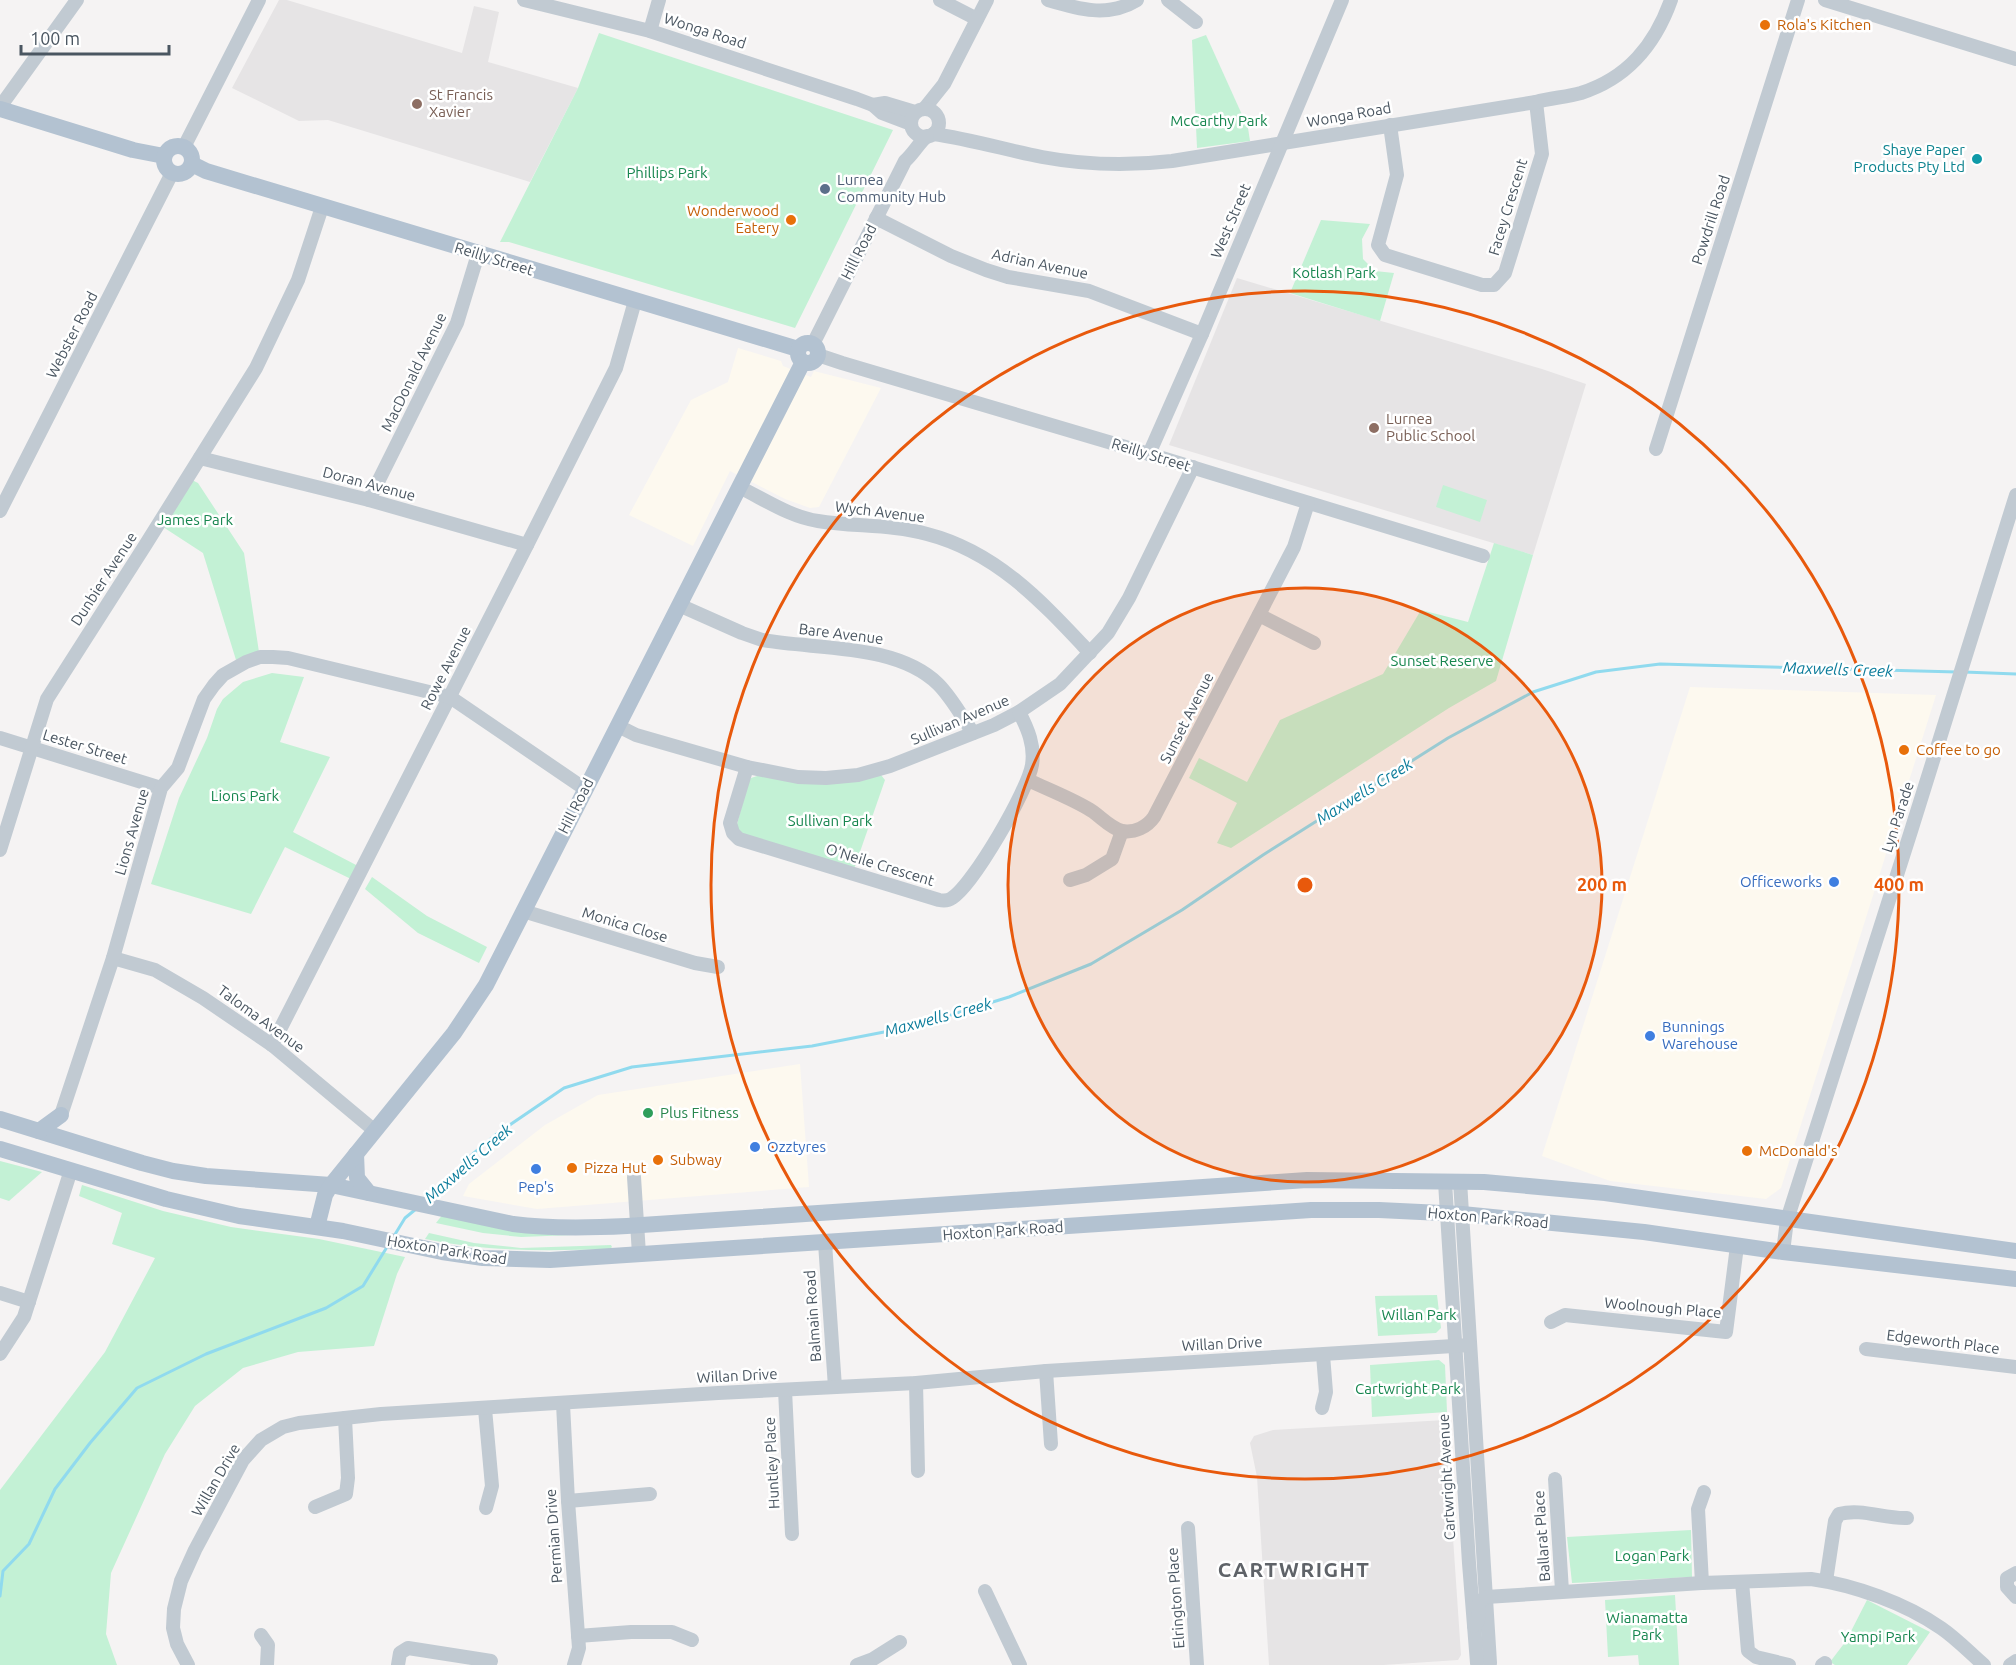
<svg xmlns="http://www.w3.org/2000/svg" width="2016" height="1665" viewBox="0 0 2016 1665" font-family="Ubuntu,sans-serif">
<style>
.commercial{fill:#fdf9ef}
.education{fill:#e6e4e5}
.green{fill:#c3f1d5}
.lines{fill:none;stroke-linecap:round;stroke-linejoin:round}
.stream{stroke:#90daee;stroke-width:3}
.minor{stroke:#c1cad2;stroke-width:14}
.major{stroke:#b3c2d1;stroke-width:16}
.ring{fill:none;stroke:#e8590c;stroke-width:3}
.food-dot{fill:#e8710a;stroke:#fff;stroke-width:2}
.education-dot{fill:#8d6e63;stroke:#fff;stroke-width:2}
.culture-dot{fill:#0f9aa8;stroke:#fff;stroke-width:2}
.service-dot{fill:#5c6f8a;stroke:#fff;stroke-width:2}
.shop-dot{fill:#3f7fe0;stroke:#fff;stroke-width:2}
.leisure-dot{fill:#2e9e5b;stroke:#fff;stroke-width:2}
.labels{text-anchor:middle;stroke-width:5;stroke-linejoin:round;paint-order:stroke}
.food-label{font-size:15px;fill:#c56008;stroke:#fff;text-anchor:start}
.street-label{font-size:15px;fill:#4a5661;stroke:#fff}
.education-label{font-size:15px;fill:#785e54;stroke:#fff;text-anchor:start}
.park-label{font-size:15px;fill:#17864f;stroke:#fff}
.culture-label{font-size:15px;fill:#0d838f;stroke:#fff;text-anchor:end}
.service-label{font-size:15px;fill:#4e5e75;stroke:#fff;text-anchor:start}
.shop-label{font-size:15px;fill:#366cbe;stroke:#fff;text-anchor:start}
.leisure-label{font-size:15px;fill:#27864d;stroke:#fff;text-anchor:start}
.water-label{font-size:16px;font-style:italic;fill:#0c7c9b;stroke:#fff}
.district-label{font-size:21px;font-weight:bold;letter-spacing:1.5px;fill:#5f6368;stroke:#fff}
.centre{fill:#e8590c;stroke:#fff;stroke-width:3}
.ring-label{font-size:18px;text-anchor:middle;font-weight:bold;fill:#e8590c;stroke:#fff;stroke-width:5;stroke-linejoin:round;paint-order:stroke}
</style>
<rect width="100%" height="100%" fill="#f5f3f3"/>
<g class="commercial">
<path d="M 738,348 L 781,361 L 783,366 L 811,377 L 814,371 L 881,388 L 819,507 L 810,508 L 785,499 L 730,471 L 693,546 L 629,515 L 691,400 L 728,382 Z"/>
<path d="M 1690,687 L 1936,695 L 1781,1188 L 1766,1199 L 1610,1181 L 1542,1156 Z"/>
<path d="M 800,1064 L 809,1187 L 537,1209 L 463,1196 L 469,1184 L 545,1125 L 598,1095 Z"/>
</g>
<g class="education">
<path d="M 279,0 L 287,0 L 462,53 L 474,6 L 499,12 L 488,62 L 578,88 L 530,182 L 328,120 L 299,121 L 232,88 Z"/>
<path d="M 1237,278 L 1542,369 L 1586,384 L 1533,555 L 1169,445 Z"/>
<path d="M 1445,1420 L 1461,1655 L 1458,1660 L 1383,1665 L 1269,1665 L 1257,1477 L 1250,1443 L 1254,1436 L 1273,1430 Z"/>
</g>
<g class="green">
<path d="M 599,33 L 893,130 L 795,328 L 509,242 L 500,242 L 578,88 Z"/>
<path d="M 1206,35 L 1248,128 L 1250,141 L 1197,148 L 1192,40 Z"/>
<path d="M 1321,220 L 1370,224 L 1362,239 L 1363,259 L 1375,271 L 1394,273 L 1380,321 L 1290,293 Z"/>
<path d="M 192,480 L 198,483 L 244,553 L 259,652 L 236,660 L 203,553 L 163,527 Z"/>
<path d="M 1443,485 L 1487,500 L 1480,522 L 1436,507 Z"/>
<path d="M 1494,543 L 1533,555 L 1496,681 L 1449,708 L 1231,848 L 1217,843 L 1237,803 L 1189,778 L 1199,758 L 1247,782 L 1280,720 L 1383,674 L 1421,610 L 1468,622 Z"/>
<path d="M 272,673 L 304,677 L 280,742 L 330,757 L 293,832 L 358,866 L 351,879 L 285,847 L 251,914 L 151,884 L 179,798 L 207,738 L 217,709 L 223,699 L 243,682 Z"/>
<path d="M 881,775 L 885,780 L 854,869 L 744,835 L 736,828 L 748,783 L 751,778 L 757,776 Z"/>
<path d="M 372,877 L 427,916 L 487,947 L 479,963 L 418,933 L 365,889 Z"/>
<path d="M 0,1161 L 42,1172 L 9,1201 L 0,1198 Z"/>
<path d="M 82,1185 L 163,1211 L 231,1227 L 319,1239 L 405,1257 L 397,1274 L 374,1346 L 298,1352 L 243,1368 L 195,1406 L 165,1454 L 111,1573 L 106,1634 L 117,1665 L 0,1665 L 0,1490 L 105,1352 L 155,1258 L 112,1244 L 122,1213 L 79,1196 Z"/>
<path d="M 443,1214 L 599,1234 L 521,1237 L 483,1233 L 436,1223 Z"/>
<path d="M 429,1233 L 474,1243 L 521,1248 L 611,1245 L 612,1247 L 610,1249 C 546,1251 488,1252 425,1239 Z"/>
<path d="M 1437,1295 L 1441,1328 L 1436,1333 L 1378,1336 L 1375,1296 Z"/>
<path d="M 1439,1360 L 1445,1365 L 1447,1412 L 1372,1417 L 1370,1365 Z"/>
<path d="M 1691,1530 L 1692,1577 L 1572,1583 L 1567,1537 Z"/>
<path d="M 1675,1595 L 1679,1665 L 1639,1665 L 1638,1655 L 1608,1657 L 1605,1600 Z"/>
<path d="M 1867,1600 L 1930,1632 L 1907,1665 L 1835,1665 L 1830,1662 L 1846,1641 Z"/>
</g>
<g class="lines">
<g class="stream">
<path d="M 1964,672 L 2016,674"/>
<path d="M 428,1199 L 444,1184 L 468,1158 L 498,1133 L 564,1088 L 632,1067 L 812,1046 L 915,1026 L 1009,997 L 1091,964 L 1182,910 L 1263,855 L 1448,738 L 1533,692 L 1596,672 L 1660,664 L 1957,672"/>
<path d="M 394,1236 L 405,1218 L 416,1209"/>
<path d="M 0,1596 L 3,1571 L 29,1544 L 55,1489 L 90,1443 L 137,1388 L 206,1354 L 326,1308 L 363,1286 L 387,1247"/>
</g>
<g class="minor">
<path d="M 524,0 L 650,31 L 857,99 L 873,105 L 882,113 L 911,124"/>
<path d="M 940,0 L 977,19"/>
<path d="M 1048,0 C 1078,9 1108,18 1137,0"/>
<path d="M 1168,0 L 1196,22"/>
<path d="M 1825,0 L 2016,59"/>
<path d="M 650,31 L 659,0"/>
<path d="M 873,105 L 885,103 L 915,112"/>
<path d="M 0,107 L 77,0"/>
<path d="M 924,109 L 944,84 L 987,0"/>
<circle cx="925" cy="123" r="14"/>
<path d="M 1390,125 L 1397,175 L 1378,245 L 1385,255 L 1482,285 L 1494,285 L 1505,273 L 1542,154 L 1536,102"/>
<path d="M 933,134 C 970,139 1006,150 1042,157 C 1085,165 1129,166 1172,161 L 1536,102 C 1550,98 1567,97 1581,93 C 1628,78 1655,45 1671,0"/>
<path d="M 184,147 L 259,0"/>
<path d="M 876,218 L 951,256 L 986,270 L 1008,277 L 1089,291 L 1202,334"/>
<path d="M 813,344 L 905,161 C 914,153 918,144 927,136"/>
<path d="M 818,355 L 842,363 L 1149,454 L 1483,556"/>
<path d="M 1656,449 L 1798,0"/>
<path d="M 1149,454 L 1202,334 L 1342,0"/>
<path d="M 200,458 L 369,500 L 527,545"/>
<path d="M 739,487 C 764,499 790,517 818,521 C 854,527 891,524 927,534 C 997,552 1043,603 1090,653"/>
<path d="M 369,500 L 457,323 L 478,254"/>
<path d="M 0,511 L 172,173"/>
<path d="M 679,605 L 742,633 L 762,640 C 817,650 896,643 938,684 C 952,698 962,717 973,733"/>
<path d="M 1259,615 L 1314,643"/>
<path d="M 618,726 L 636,735 L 747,767 L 798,777 L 826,778 L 858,775 L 890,766 L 994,725 L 1019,712 L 1060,684 L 1108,633 L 1129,598 L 1193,467"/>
<path d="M 0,738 L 161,788"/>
<path d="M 747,767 L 730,823 L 733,833 L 739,839 L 939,900 C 944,901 948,901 952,898 C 973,885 1028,790 1032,765 C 1035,746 1028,729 1019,712"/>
<path d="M 1028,780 C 1047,789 1068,797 1087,808 C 1099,814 1108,827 1122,831 C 1135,833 1147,827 1154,817 L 1294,547 L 1308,503"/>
<path d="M 0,850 L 47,699 L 146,544 L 256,368 L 298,280 L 322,207"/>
<path d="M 1070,880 L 1086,875 L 1112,859 L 1122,831"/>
<path d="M 523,911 L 695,963 L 718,967"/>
<path d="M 113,958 L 155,970 L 203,998 L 272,1045 L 375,1131"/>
<path d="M 272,1045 L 527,545 L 616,368 L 635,301"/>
<path d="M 61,1115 L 113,958 L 161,788 L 178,768 L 204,699 L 214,685 L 223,675 L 246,662 L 260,657 L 273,657 L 288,658 L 450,697 L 585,789"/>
<path d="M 634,1177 L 639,1254"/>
<path d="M 1460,1181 L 1490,1663"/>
<path d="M 1445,1182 L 1469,1563 L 1477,1663"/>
<path d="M 825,1243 L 835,1387"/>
<path d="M 1783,1252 L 1787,1220 L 1911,831 L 2016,495"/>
<path d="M 0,1293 L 29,1302"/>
<path d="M 1551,1322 L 1565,1315 L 1726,1332 L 1737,1246"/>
<path d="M 1866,1349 L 2016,1367"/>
<path d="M 0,1354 L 24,1317 L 71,1170"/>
<path d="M 1046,1371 L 1051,1444"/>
<path d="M 916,1383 L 918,1471"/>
<path d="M 785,1390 L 792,1534"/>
<path d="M 563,1404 L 568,1501 L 579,1648 L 574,1665"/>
<path d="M 1322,1408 L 1326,1392 L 1323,1355"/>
<path d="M 485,1409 L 492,1486 L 486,1508"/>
<path d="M 1555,1479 L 1562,1591"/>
<path d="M 568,1501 L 650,1494"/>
<path d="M 315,1507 L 346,1494 L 348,1478 L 345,1418"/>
<path d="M 1188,1528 L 1197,1665"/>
<path d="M 2016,1573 L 2007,1578 L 2007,1587 L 2016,1597"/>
<path d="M 1826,1581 L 1835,1521 L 1839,1514 C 1862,1508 1884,1519 1907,1518"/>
<path d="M 1742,1582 L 1748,1651 L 1756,1657 L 1789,1665"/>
<path d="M 1702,1583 L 1698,1509 L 1704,1492"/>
<path d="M 985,1591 L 1020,1665"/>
<path d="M 1474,1626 L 1478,1621 L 1479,1602 L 1486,1597 L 1702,1583 L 1811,1579 C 1854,1585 1905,1603 1941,1628 C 1957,1639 1970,1653 1984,1665"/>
<path d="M 261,1635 L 268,1645 L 267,1665"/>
<path d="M 578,1636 L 631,1632 L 672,1632 L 692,1640"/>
<path d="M 188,1665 L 177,1644 L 173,1628 L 174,1609 L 181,1581 L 195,1550 L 243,1460 L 261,1440 L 283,1427 L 299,1423 L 381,1414 L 718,1393 L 916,1383 L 1046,1371 L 1470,1345"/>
<path d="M 398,1665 L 400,1653 L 408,1648 L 491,1661"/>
<path d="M 857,1665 L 873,1659 L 900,1642"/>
<path d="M 1822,1665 L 1825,1663"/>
<path d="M 2010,1665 L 2016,1661"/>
</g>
<g class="major">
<path d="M 0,109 L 133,150 L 164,156"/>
<circle cx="178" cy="160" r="14"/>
<path d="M 192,164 L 206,171 L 798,349"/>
<circle cx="808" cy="353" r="10"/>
<path d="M 0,1119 L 142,1163 L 173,1171 L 206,1176 L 331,1185 L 513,1224 C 551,1229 588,1228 627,1226 L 1307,1180 L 1484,1182 L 1605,1193 L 2016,1251"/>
<path d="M 39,1131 L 61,1115"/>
<path d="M 0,1149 L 166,1199 L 239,1216 L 343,1231 L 442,1252 L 483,1258 L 550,1260 L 1311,1210 L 1379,1210 L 1462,1214 L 1644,1232 L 1783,1252 L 2016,1279"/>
<path d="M 356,1154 L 357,1178 L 369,1193"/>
<path d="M 317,1227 L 325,1195 L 331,1185 L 454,1033 L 486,985 L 803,362"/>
</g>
</g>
<circle cx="1305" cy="885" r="297" fill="#e8590c" fill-opacity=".12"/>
<g class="ring">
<circle cx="1305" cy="885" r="297"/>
<circle cx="1305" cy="885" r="594"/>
</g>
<g class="food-dot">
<circle cx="1765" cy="25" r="6"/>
<circle cx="791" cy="220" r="6"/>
<circle cx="1904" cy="750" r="6"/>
<circle cx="1747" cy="1151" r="6"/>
<circle cx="658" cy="1160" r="6"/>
<circle cx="572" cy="1168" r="6"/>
</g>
<g class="education-dot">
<circle cx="417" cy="104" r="6"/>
<circle cx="1374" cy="428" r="6"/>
</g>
<circle class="culture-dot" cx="1977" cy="159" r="6"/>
<circle class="service-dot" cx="825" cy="189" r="6"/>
<g class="shop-dot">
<circle cx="1834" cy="882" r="6"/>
<circle cx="1650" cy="1036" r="6"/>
<circle cx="755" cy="1147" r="6"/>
<circle cx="536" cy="1169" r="6"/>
</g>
<circle class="leisure-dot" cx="648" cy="1113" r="6"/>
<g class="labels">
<g class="food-label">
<text x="1777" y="30">Rola's Kitchen</text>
<text x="779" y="216" text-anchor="end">Wonderwood<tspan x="779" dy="17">Eatery</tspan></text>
<text x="1916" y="755">Coffee to go</text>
<text x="1759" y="1156">McDonald's</text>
<text x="670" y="1165">Subway</text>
<text x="584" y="1173">Pizza Hut</text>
</g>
<g class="street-label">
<text transform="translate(705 31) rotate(18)" y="5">Wonga Road</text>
<text transform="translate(1349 115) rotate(-10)" y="5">Wonga Road</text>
<text transform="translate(1508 207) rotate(-73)" y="5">Facey Crescent</text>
<text transform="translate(1711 220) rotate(-72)" y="5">Powdrill Road</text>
<text transform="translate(1231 221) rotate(-67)" y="5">West Street</text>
<text transform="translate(859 252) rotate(-63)" y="5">Hill Road</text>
<text transform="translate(494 259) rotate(17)" y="5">Reilly Street</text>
<text transform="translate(1040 264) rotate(12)" y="5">Adrian Avenue</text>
<text transform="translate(72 335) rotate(-63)" y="5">Webster Road</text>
<text transform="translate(414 372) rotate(-64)" y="5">MacDonald Avenue</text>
<text transform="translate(1151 455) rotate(17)" y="5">Reilly Street</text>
<text transform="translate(369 484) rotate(15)" y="5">Doran Avenue</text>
<text transform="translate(880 512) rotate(7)" y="5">Wych Avenue</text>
<text transform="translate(104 579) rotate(-57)" y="5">Dunbier Avenue</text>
<text transform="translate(841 634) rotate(7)" y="5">Bare Avenue</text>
<text transform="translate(446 668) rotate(-63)" y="5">Rowe Avenue</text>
<text transform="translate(1187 718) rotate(-63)" y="5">Sunset Avenue</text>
<text transform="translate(960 720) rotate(-23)" y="5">Sullivan Avenue</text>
<text transform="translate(85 747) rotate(17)" y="5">Lester Street</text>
<text transform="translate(576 806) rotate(-63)" y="5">Hill Road</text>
<text transform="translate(1898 817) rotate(-72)" y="5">Lyn Parade</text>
<text transform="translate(132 832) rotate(-74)" y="5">Lions Avenue</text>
<text transform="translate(880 865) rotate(17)" y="5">O'Neile Crescent</text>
<text transform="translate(625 925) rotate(17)" y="5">Monica Close</text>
<text transform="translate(261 1019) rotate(36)" y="5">Taloma Avenue</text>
<text transform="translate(1488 1218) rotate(5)" y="5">Hoxton Park Road</text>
<text transform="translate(1003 1231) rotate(-4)" y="5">Hoxton Park Road</text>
<text transform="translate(447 1250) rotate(9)" y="5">Hoxton Park Road</text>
<text transform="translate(1663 1308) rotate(5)" y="5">Woolnough Place</text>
<text transform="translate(813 1316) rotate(-94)" y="5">Balmain Road</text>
<text transform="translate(1943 1342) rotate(7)" y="5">Edgeworth Place</text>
<text transform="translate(1222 1344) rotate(-3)" y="5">Willan Drive</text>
<text transform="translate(737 1376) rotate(-3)" y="5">Willan Drive</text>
<text transform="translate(772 1463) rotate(-93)" y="5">Huntley Place</text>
<text transform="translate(1447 1477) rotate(-93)" y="5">Cartwright Avenue</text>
<text transform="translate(216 1480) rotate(-60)" y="5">Willan Drive</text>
<text transform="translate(554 1536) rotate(-94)" y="5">Permian Drive</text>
<text transform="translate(1542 1536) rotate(-94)" y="5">Ballarat Place</text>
<text transform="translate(1176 1598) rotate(-94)" y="5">Elrington Place</text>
</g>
<g class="education-label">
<text x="429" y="100">St Francis<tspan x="429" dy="17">Xavier</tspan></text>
<text x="1386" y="424">Lurnea<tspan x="1386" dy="17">Public School</tspan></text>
</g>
<g class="park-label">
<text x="1219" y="126">McCarthy Park</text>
<text x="667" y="178">Phillips Park</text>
<text x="1334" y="278">Kotlash Park</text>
<text x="195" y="525">James Park</text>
<text x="1442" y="666">Sunset Reserve</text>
<text x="245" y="801">Lions Park</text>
<text x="830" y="826">Sullivan Park</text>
<text x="1419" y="1320">Willan Park</text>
<text x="1408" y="1394">Cartwright Park</text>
<text x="1652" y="1561">Logan Park</text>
<text x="1647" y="1623">Wianamatta<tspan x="1647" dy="17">Park</tspan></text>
<text x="1878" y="1642">Yampi Park</text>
</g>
<g class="culture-label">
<text x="1965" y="155">Shaye Paper<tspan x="1965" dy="17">Products Pty Ltd</tspan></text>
</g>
<g class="service-label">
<text x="837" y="185">Lurnea<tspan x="837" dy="17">Community Hub</tspan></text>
</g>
<g class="shop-label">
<text x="1822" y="887" text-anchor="end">Officeworks</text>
<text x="1662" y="1032">Bunnings<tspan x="1662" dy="17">Warehouse</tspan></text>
<text x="767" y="1152">Ozztyres</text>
<text x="536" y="1192" text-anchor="middle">Pep's</text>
</g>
<g class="leisure-label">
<text x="660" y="1118">Plus Fitness</text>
</g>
<g class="water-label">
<text transform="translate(1838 669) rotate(2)" y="6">Maxwells Creek</text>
<text transform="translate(1364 791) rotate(-32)" y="6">Maxwells Creek</text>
<text transform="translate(938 1017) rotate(-15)" y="6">Maxwells Creek</text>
<text transform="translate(468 1163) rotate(-41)" y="6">Maxwells Creek</text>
</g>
<g class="district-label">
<text x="1294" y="1577">CARTWRIGHT</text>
</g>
</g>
<circle cx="1305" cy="885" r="9" class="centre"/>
<g class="ring-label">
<text x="1602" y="891">200 m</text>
<text x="1899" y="891">400 m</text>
</g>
<path d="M21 45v9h148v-9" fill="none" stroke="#4a5661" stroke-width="3"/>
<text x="30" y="45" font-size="18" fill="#4a5661" stroke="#ffffff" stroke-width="4.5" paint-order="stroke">100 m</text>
</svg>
